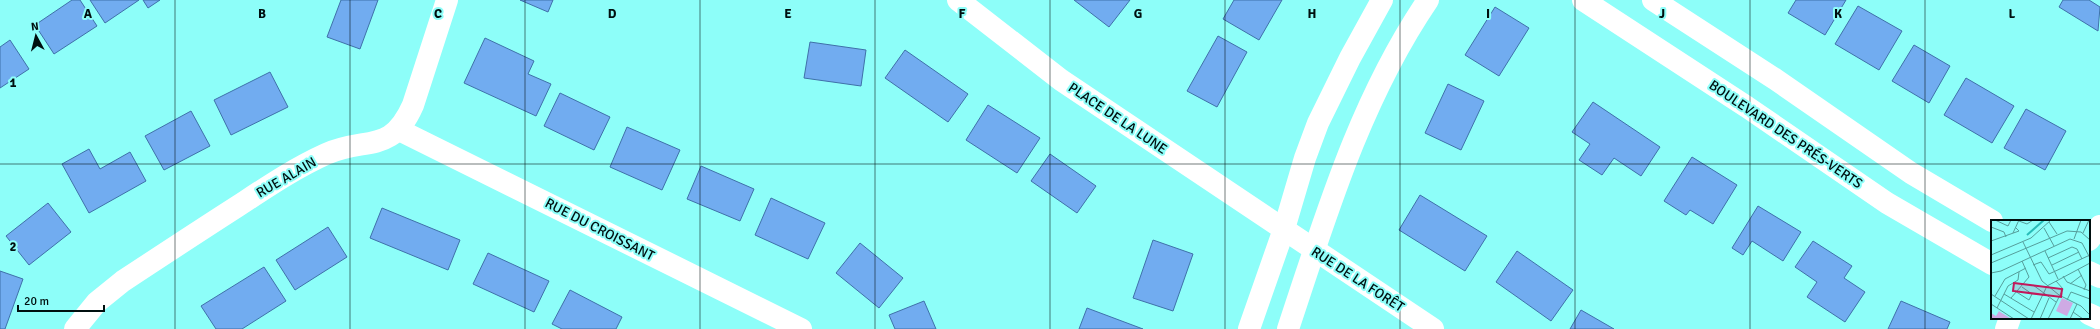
<svg xmlns="http://www.w3.org/2000/svg" width="2100" height="329" viewBox="0 0 2100 329" font-family="Signika,sans-serif">
<style>
.building{fill:#71acf0;stroke:#3f71a9}
.lines{fill:none;stroke-linecap:round;stroke-linejoin:round}
.minor{stroke:#fff;stroke-width:22}
.grid{fill:none;stroke:#000f0f;stroke-width:1;stroke-opacity:0.55}
.labels{text-anchor:middle;stroke-width:4;stroke-linejoin:round;paint-order:stroke}
.street-label{font-size:14px;fill:#000f0f;stroke:#8dfef9}
.inset-river{fill:none;stroke:#28bcb8;stroke-width:2}
.inset-road{fill:none;stroke:#559e9b;stroke-width:1}
.view{fill:#c2185b;fill-opacity:0.15;stroke:#c2185b;stroke-width:2}
.inset-edge{fill:none;stroke:#000f0f;stroke-width:2}
.grid-label{font-size:13px;text-anchor:middle;font-weight:bold;fill:#000f0f;stroke:#8dfef9;stroke-width:4;stroke-linejoin:round;paint-order:stroke}
</style>
<rect width="100%" height="100%" fill="#8dfef9"/>
<g class="building">
<path d="M 72,0 L 80,0 L 97,26 L 54,54 L 35,25 Z"/>
<path d="M 90,0 L 139,0 L 105,23 Z"/>
<path d="M 143,0 L 160,0 L 148,8 Z"/>
<path d="M 341,0 L 378,0 L 360,49 L 327,37 Z"/>
<path d="M 520,0 L 553,0 L 548,12 Z"/>
<path d="M 1074,0 L 1130,0 L 1109,27 Z"/>
<path d="M 1234,0 L 1282,0 L 1259,40 L 1223,19 Z"/>
<path d="M 1796,0 L 1846,0 L 1825,35 L 1788,13 Z"/>
<path d="M 2063,0 L 2089,0 L 2100,7 L 2098,31 L 2059,7 Z"/>
<path d="M 1858,6 L 1902,31 L 1879,70 L 1835,44 Z"/>
<path d="M 1495,7 L 1529,28 L 1499,76 L 1465,55 Z"/>
<path d="M 1218,36 L 1247,52 L 1217,107 L 1187,91 Z"/>
<path d="M 485,38 L 534,61 L 528,74 L 551,84 L 536,116 L 464,83 Z"/>
<path d="M 10,40 L 29,69 L 0,88 L 0,47 Z"/>
<path d="M 810,42 L 866,50 L 861,86 L 804,78 Z"/>
<path d="M 1914,45 L 1950,66 L 1929,103 L 1892,81 Z"/>
<path d="M 905,50 L 968,94 L 948,122 L 885,78 Z"/>
<path d="M 270,72 L 288,107 L 231,135 L 214,100 Z"/>
<path d="M 1966,78 L 2014,106 L 1992,143 L 1944,115 Z"/>
<path d="M 1448,84 L 1484,101 L 1461,150 L 1425,133 Z"/>
<path d="M 560,93 L 610,117 L 594,150 L 544,126 Z"/>
<path d="M 1593,102 L 1660,147 L 1641,176 L 1614,158 L 1602,175 L 1579,160 L 1590,144 L 1572,132 Z"/>
<path d="M 988,105 L 1040,138 L 1017,173 L 966,140 Z"/>
<path d="M 2026,109 L 2066,131 L 2045,170 L 2004,148 Z"/>
<path d="M 191,111 L 210,146 L 164,170 L 145,136 Z"/>
<path d="M 627,127 L 680,150 L 662,190 L 610,167 Z"/>
<path d="M 89,149 L 100,169 L 130,152 L 146,181 L 89,213 L 62,164 Z"/>
<path d="M 1050,154 L 1096,186 L 1077,213 L 1031,181 Z"/>
<path d="M 1692,157 L 1737,185 L 1713,224 L 1690,210 L 1686,215 L 1664,201 Z"/>
<path d="M 701,166 L 754,189 L 740,221 L 687,199 Z"/>
<path d="M 1420,195 L 1487,236 L 1465,271 L 1399,230 Z"/>
<path d="M 771,198 L 825,223 L 808,259 L 755,235 Z"/>
<path d="M 48,203 L 71,232 L 29,265 L 6,236 Z"/>
<path d="M 1758,206 L 1801,232 L 1783,261 L 1752,241 L 1743,255 L 1732,248 Z"/>
<path d="M 382,208 L 460,240 L 448,270 L 370,238 Z"/>
<path d="M 328,227 L 347,257 L 295,290 L 276,260 Z"/>
<path d="M 1153,240 L 1193,254 L 1173,311 L 1133,298 Z"/>
<path d="M 1813,241 L 1852,266 L 1844,278 L 1865,292 L 1845,322 L 1807,297 L 1817,282 L 1795,267 Z"/>
<path d="M 860,243 L 903,278 L 879,308 L 836,273 Z"/>
<path d="M 1517,251 L 1573,290 L 1551,321 L 1496,282 Z"/>
<path d="M 488,253 L 549,281 L 534,312 L 473,284 Z"/>
<path d="M 264,267 L 286,301 L 242,329 L 216,329 L 201,306 Z"/>
<path d="M 0,271 L 23,279 L 5,329 L 0,329 Z"/>
<path d="M 570,290 L 622,317 L 616,329 L 562,329 L 552,324 Z"/>
<path d="M 924,301 L 936,329 L 895,329 L 889,315 Z"/>
<path d="M 1901,301 L 1950,322 L 1947,329 L 1888,329 Z"/>
<path d="M 1087,308 L 1143,329 L 1079,329 Z"/>
<path d="M 1581,310 L 1614,329 L 1570,329 Z"/>
</g>
<g class="lines">
<g class="minor">
<path d="M 958,0 L 1061,80 L 1433,329"/>
<path d="M 1583,0 L 1747,107 L 1887,203 L 1992,264"/>
<path d="M 1653,0 L 1775,79 L 1911,173 L 1992,221"/>
<path d="M 399,130 L 801,329"/>
<path d="M 2089,240 L 2100,226"/>
<path d="M 2089,272 L 2100,277"/>
<path d="M 2089,314 L 2100,319"/>
<path d="M 75,329 L 97,302 L 123,281 C 161,256 199,231 238,206 C 267,187 295,168 326,154 C 367,136 391,155 413,105 L 447,0"/>
<path d="M 1249,329 L 1284,229 L 1305,158 L 1318,123 L 1350,58 L 1382,0"/>
<path d="M 1288,329 C 1326,215 1360,100 1428,0"/>
<path d="M 2006,329 L 2010,318"/>
</g>
</g>
<path class="grid" d="M 175,0 L 175,329M 350,0 L 350,329M 525,0 L 525,329M 700,0 L 700,329M 875,0 L 875,329M 1050,0 L 1050,329M 1225,0 L 1225,329M 1400,0 L 1400,329M 1575,0 L 1575,329M 1750,0 L 1750,329M 1925,0 L 1925,329M 0,164 L 2100,164"/>
<g class="labels">
<g class="street-label">
<text transform="translate(1118 118) rotate(34)" y="5">PLACE DE LA LUNE</text>
<text transform="translate(1786 134) rotate(34)" y="5">BOULEVARD DES PRÉS-VERTS</text>
<text transform="translate(286 177) rotate(-30)" y="5">RUE ALAIN</text>
<text transform="translate(600 229) rotate(27)" y="5">RUE DU CROISSANT</text>
<text transform="translate(1358 279) rotate(33)" y="5">RUE DE LA FORÊT</text>
</g>
</g>
<g transform="translate(1991 220)">
<rect width="99" height="99" fill="#8dfef9"/>
<path d="M 71,78 L 82,83 L 76,96 L 65,91 ZM 6,90 L 19,98 L 0,99 L 0,93 L 5,96 L 8,91 Z" fill="#ceaae4"/>
<path class="inset-river" d="M 36,15 L 53,0"/>
<path class="inset-road" d="M 4,0 L 17,6 L 20,0M 28,1 L 36,4 L 42,0M 58,2 L 66,14M 0,7 L 13,12 L 15,17M 53,8 L 63,26M 22,13 L 28,0M 92,13 L 98,0M 83,19 L 90,0M 0,21 L 28,11 L 25,8M 32,22 L 51,61 L 68,75 L 90,86 L 99,95M 54,31 L 67,59M 0,35 L 40,18 L 60,0M 57,38 L 81,27 L 86,29 L 91,39M 0,43 L 76,11 L 90,12 L 99,20M 42,45 L 50,42 L 58,54 L 99,35M 61,45 L 88,32M 87,49 L 95,65 L 93,70M 0,53 L 10,51 L 79,19 L 91,23 L 99,38M 72,56 L 76,62 L 99,71M 79,64 L 91,55M 42,65 L 65,82M 24,71 L 38,80 L 41,74 L 31,67M 0,74 L 38,99M 13,74 L 43,92M 4,76 L 14,59 L 35,48M 20,78 L 38,57 L 31,41M 76,80 L 80,72 L 99,79M 0,84 L 23,99M 6,88 L 17,66 L 27,60 L 28,52M 82,92 L 92,99M 40,99 L 56,66 L 99,43M 49,99 L 58,78M 57,99 L 72,69 L 65,61M 79,99 L 86,84"/>
<path class="view" d="M 23,63 L 71,69 L 70,77 L 22,71 Z"/>
<rect width="99" height="99" class="inset-edge"/>
</g>
<g class="grid-label">
<text x="88" y="18">A</text>
<text x="262" y="18">B</text>
<text x="438" y="18">C</text>
<text x="612" y="18">D</text>
<text x="788" y="18">E</text>
<text x="962" y="18">F</text>
<text x="1138" y="18">G</text>
<text x="1312" y="18">H</text>
<text x="1488" y="18">I</text>
<text x="1662" y="18">J</text>
<text x="1838" y="18">K</text>
<text x="2012" y="18">L</text>
<text x="13" y="87">1</text>
<text x="13" y="251">2</text>
</g>
<g transform="translate(36 36) rotate(353)" stroke="#8dfef9" stroke-width="3" paint-order="stroke">
<path d="M0-3L7 15L0 10L-7 15Z" fill="#000f0f"/>
<text y="-6" font-size="11" font-weight="bold" text-anchor="middle" fill="#000f0f">N</text>
</g>
<path d="M18 305v6h86v-6" fill="none" stroke="#000f0f" stroke-width="2"/>
<text x="24" y="305" font-size="12" fill="#000f0f" stroke="#8dfef9" stroke-width="3" paint-order="stroke">20 m</text>
</svg>
